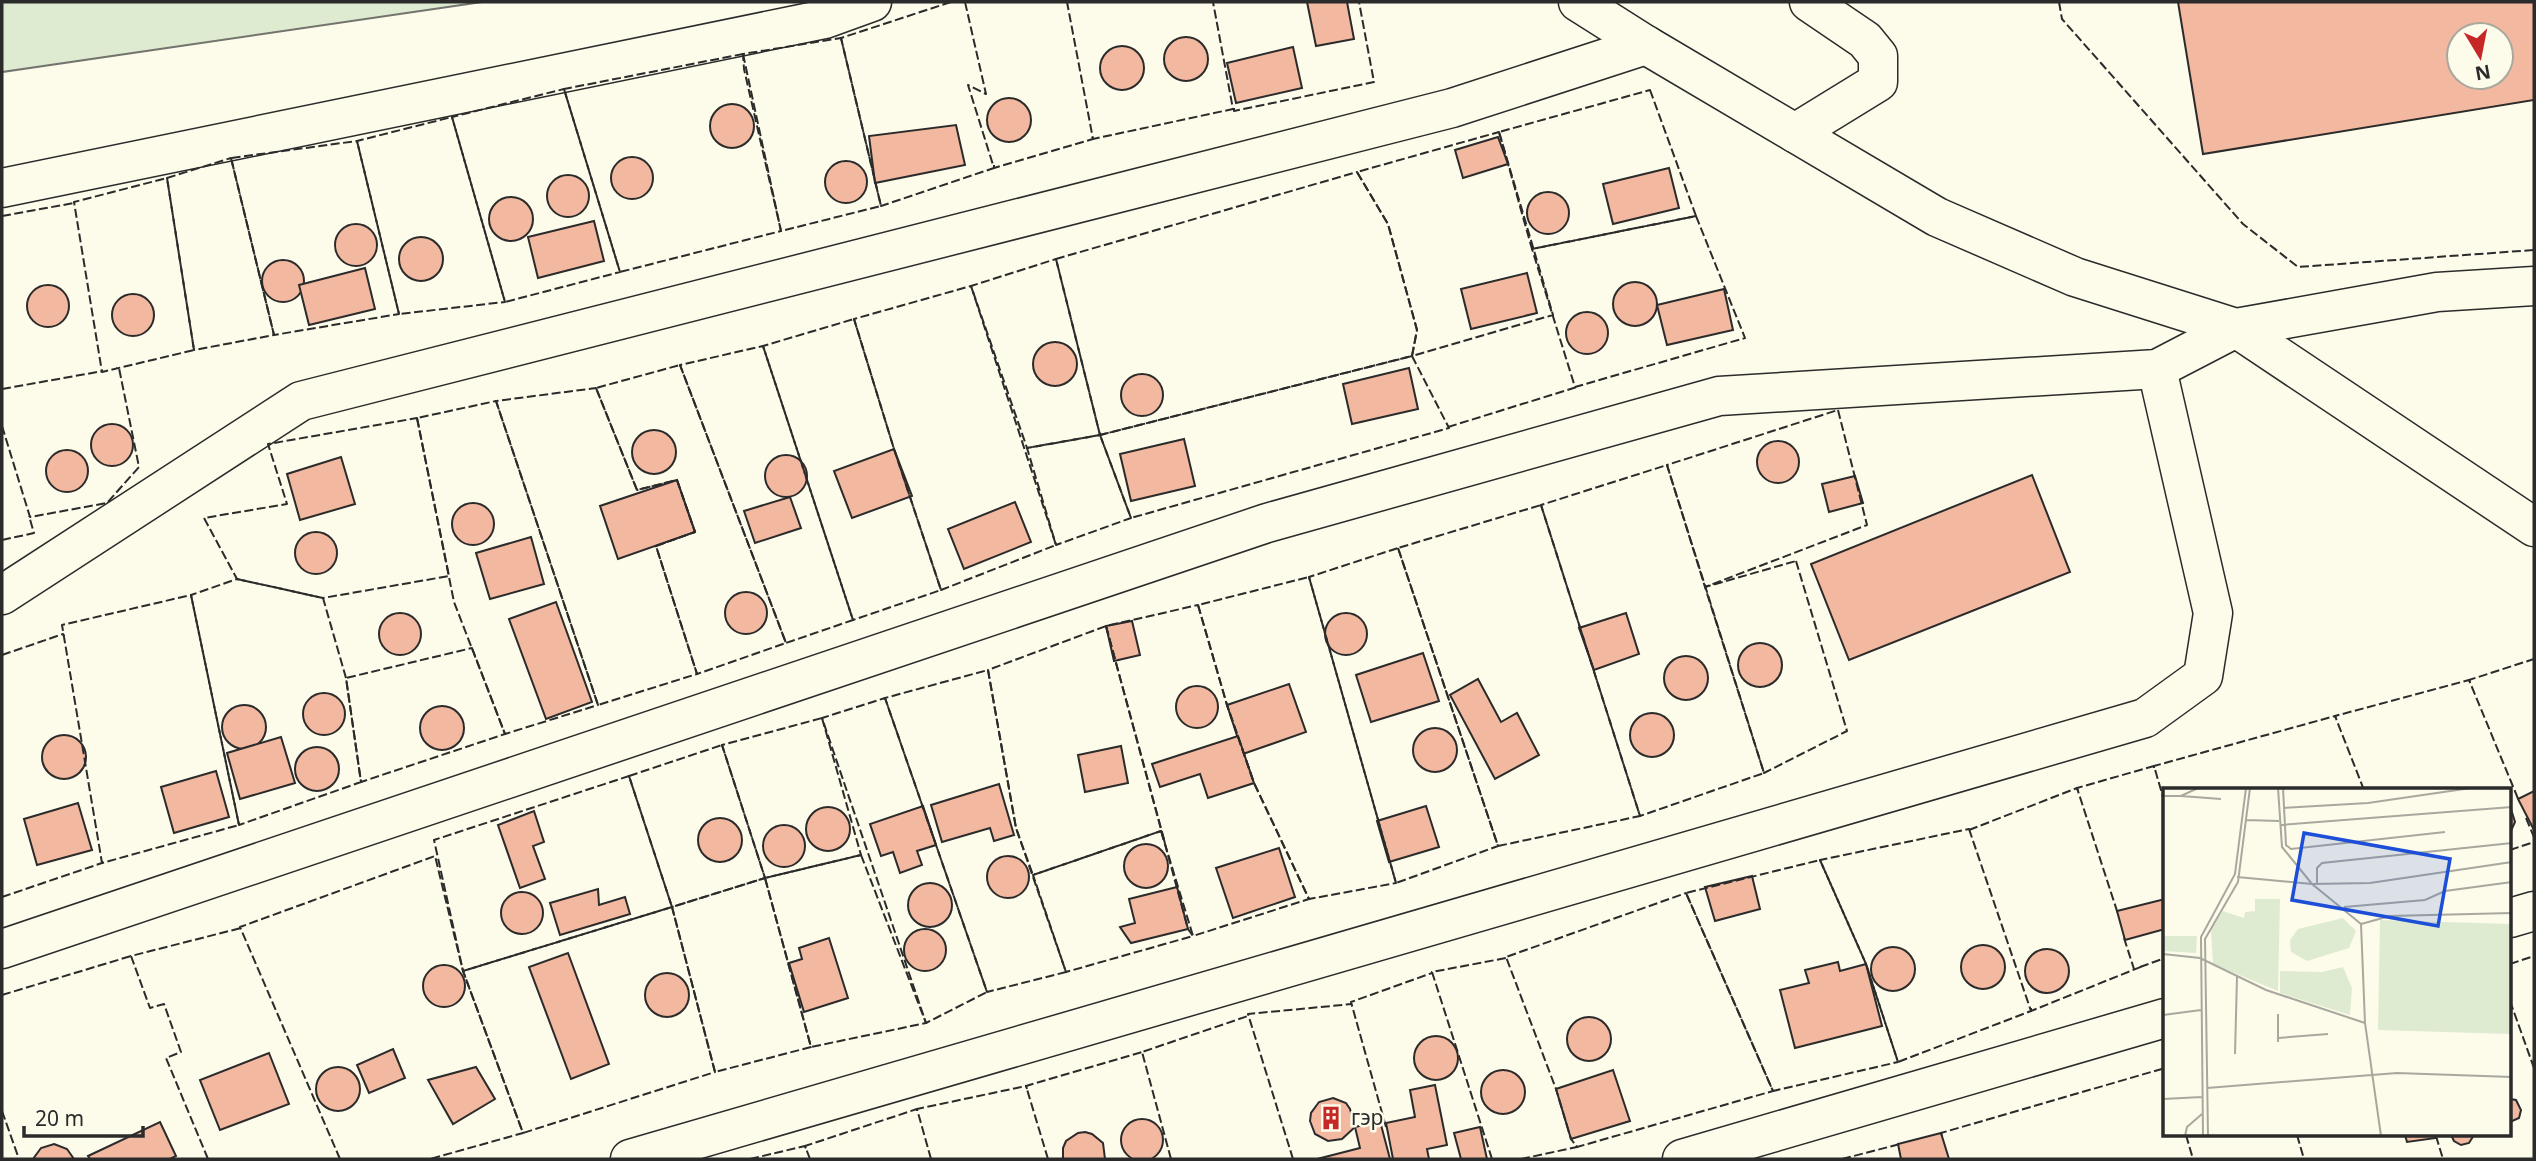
<svg xmlns="http://www.w3.org/2000/svg" width="2536" height="1161" viewBox="0 0 2536 1161" font-family="'Noto Sans',sans-serif">
<style>
.green{fill:#deebd1;stroke:#74746e;stroke-width:2}
.building{fill:#f2b8a0;stroke:#2b2b2b;stroke-width:2;fill-rule:evenodd}
.lines{fill:none;stroke-linecap:round;stroke-linejoin:round}
.minor-casing{stroke:#2b2b2b;stroke-width:41}
.minor{stroke:#fdfbea;stroke-width:38}
.fence{stroke:#2b2b2b;stroke-width:2;stroke-dasharray:9 3.5;stroke-linecap:butt}
.labels{text-anchor:middle;stroke-width:5;stroke-linejoin:round;paint-order:stroke}
.poi-label{font-size:21px;fill:#2b2b2b;stroke:#fdfbea;text-anchor:start}
.inset-road{fill:none;stroke:#a9a89e;stroke-width:2}
.view{fill:#1d4ed8;fill-opacity:0.15;stroke:#1d4ed8;stroke-width:3.5}
.inset-edge{fill:none;stroke:#2b2b2b;stroke-width:3.5}
</style>
<rect width="100%" height="100%" fill="#fdfbea"/>
<path class="green" d="M 2,2 L 482,2 L 2,72 Z"/>
<g class="building">
<path d="M 1307,2 L 1347,2 L 1354,39 L 1316,46 Z"/>
<path d="M 2178,2 L 2534,2 L 2534,100 L 2203,154 ZM 2459,35 L 2501,35 L 2501,77 L 2459,77 Z"/>
<circle cx="1186" cy="59" r="22"/>
<circle cx="1122" cy="68" r="22"/>
<path d="M 1293,47 L 1302,88 L 1236,103 L 1227,63 Z"/>
<circle cx="1009" cy="120" r="22"/>
<circle cx="732" cy="126" r="22"/>
<path d="M 956,125 L 965,165 L 875,183 L 869,136 Z"/>
<path d="M 1498,137 L 1508,164 L 1463,178 L 1455,150 Z"/>
<circle cx="632" cy="178" r="21"/>
<circle cx="846" cy="182" r="21"/>
<path d="M 1669,168 L 1679,208 L 1613,224 L 1603,184 Z"/>
<circle cx="568" cy="196" r="21"/>
<circle cx="1548" cy="213" r="21"/>
<circle cx="511" cy="219" r="22"/>
<path d="M 594,221 L 604,261 L 538,278 L 528,237 Z"/>
<circle cx="356" cy="245" r="21"/>
<circle cx="421" cy="259" r="22"/>
<circle cx="283" cy="281" r="21"/>
<path d="M 365,268 L 375,309 L 309,325 L 299,285 Z"/>
<path d="M 1527,273 L 1537,313 L 1471,329 L 1461,289 Z"/>
<circle cx="1635" cy="304" r="22"/>
<circle cx="48" cy="306" r="21"/>
<path d="M 1724,289 L 1733,330 L 1667,345 L 1657,305 Z"/>
<circle cx="133" cy="315" r="21"/>
<circle cx="1587" cy="333" r="21"/>
<circle cx="1055" cy="364" r="22"/>
<path d="M 1409,368 L 1418,409 L 1352,424 L 1343,384 Z"/>
<circle cx="1142" cy="395" r="21"/>
<circle cx="112" cy="445" r="21"/>
<circle cx="654" cy="452" r="22"/>
<path d="M 1184,439 L 1195,486 L 1131,501 L 1120,454 Z"/>
<circle cx="1778" cy="462" r="21"/>
<path d="M 894,449 L 912,496 L 852,518 L 834,471 Z"/>
<circle cx="67" cy="471" r="21"/>
<circle cx="786" cy="476" r="21"/>
<path d="M 341,457 L 355,504 L 300,520 L 287,474 Z"/>
<path d="M 2032,475 L 2070,572 L 1849,660 L 1811,564 Z"/>
<path d="M 1855,476 L 1863,503 L 1829,512 L 1822,484 Z"/>
<path d="M 677,480 L 695,532 L 618,559 L 600,506 Z"/>
<path d="M 790,497 L 801,528 L 755,543 L 744,511 Z"/>
<path d="M 1015,502 L 1031,542 L 964,569 L 948,529 Z"/>
<circle cx="473" cy="524" r="21"/>
<circle cx="316" cy="553" r="21"/>
<path d="M 531,537 L 544,584 L 490,599 L 476,553 Z"/>
<circle cx="746" cy="613" r="21"/>
<path d="M 556,602 L 592,702 L 546,719 L 509,619 Z"/>
<circle cx="1346" cy="634" r="21"/>
<circle cx="400" cy="634" r="21"/>
<path d="M 1626,613 L 1639,654 L 1594,670 L 1579,628 Z"/>
<path d="M 1132,621 L 1140,655 L 1114,661 L 1106,626 Z"/>
<circle cx="1760" cy="665" r="22"/>
<path d="M 1423,653 L 1439,701 L 1371,722 L 1356,675 Z"/>
<circle cx="1686" cy="678" r="22"/>
<path d="M 1478,679 L 1501,722 L 1517,713 L 1539,755 L 1495,779 L 1450,695 Z"/>
<path d="M 1289,684 L 1306,732 L 1243,754 L 1227,705 Z"/>
<circle cx="1197" cy="707" r="21"/>
<circle cx="324" cy="714" r="21"/>
<circle cx="244" cy="727" r="22"/>
<circle cx="442" cy="728" r="22"/>
<circle cx="1652" cy="735" r="22"/>
<circle cx="1435" cy="750" r="22"/>
<circle cx="64" cy="757" r="22"/>
<path d="M 1238,736 L 1254,783 L 1208,798 L 1200,774 L 1160,787 L 1152,764 Z"/>
<path d="M 281,737 L 295,783 L 240,799 L 227,753 Z"/>
<path d="M 1121,746 L 1128,783 L 1085,792 L 1078,755 Z"/>
<circle cx="317" cy="769" r="22"/>
<path d="M 216,771 L 229,817 L 174,833 L 161,787 Z"/>
<path d="M 999,784 L 1014,835 L 994,841 L 990,828 L 942,842 L 931,805 Z"/>
<path d="M 2534,791 L 2534,830 L 2518,799 Z"/>
<path d="M 78,803 L 92,850 L 37,865 L 24,819 Z"/>
<path d="M 923,806 L 936,845 L 917,851 L 922,865 L 900,873 L 893,852 L 881,856 L 870,824 Z"/>
<path d="M 1426,806 L 1439,847 L 1389,862 L 1377,821 Z"/>
<path d="M 2510,806 L 2515,822 L 2510,833 Z"/>
<circle cx="828" cy="829" r="22"/>
<path d="M 534,811 L 544,842 L 533,846 L 545,879 L 520,888 L 498,825 Z"/>
<circle cx="720" cy="840" r="22"/>
<circle cx="784" cy="846" r="21"/>
<circle cx="1146" cy="866" r="22"/>
<path d="M 1279,848 L 1295,897 L 1233,918 L 1216,868 Z"/>
<circle cx="1008" cy="877" r="21"/>
<path d="M 1752,876 L 1760,909 L 1715,921 L 1705,887 Z"/>
<circle cx="930" cy="905" r="22"/>
<path d="M 1177,887 L 1188,929 L 1131,943 L 1120,927 L 1135,923 L 1129,899 Z"/>
<path d="M 598,889 L 599,905 L 625,897 L 630,914 L 560,935 L 550,903 Z"/>
<circle cx="522" cy="913" r="21"/>
<path d="M 2165,899 L 2165,929 L 2125,940 L 2117,911 Z"/>
<circle cx="925" cy="950" r="21"/>
<path d="M 829,938 L 848,998 L 804,1012 L 789,963 L 802,959 L 799,948 Z"/>
<circle cx="1983" cy="967" r="22"/>
<circle cx="1893" cy="969" r="22"/>
<circle cx="2047" cy="971" r="22"/>
<path d="M 568,953 L 609,1064 L 571,1079 L 529,967 Z"/>
<path d="M 1838,962 L 1840,971 L 1866,964 L 1882,1026 L 1795,1048 L 1780,990 L 1809,983 L 1805,970 Z"/>
<circle cx="444" cy="986" r="21"/>
<circle cx="667" cy="995" r="22"/>
<circle cx="1589" cy="1039" r="22"/>
<circle cx="1436" cy="1058" r="22"/>
<path d="M 393,1049 L 405,1078 L 369,1093 L 357,1065 Z"/>
<path d="M 269,1053 L 289,1104 L 220,1130 L 200,1080 Z"/>
<path d="M 476,1067 L 495,1099 L 453,1124 L 428,1080 Z"/>
<circle cx="338" cy="1089" r="22"/>
<path d="M 1613,1070 L 1630,1121 L 1571,1139 L 1556,1089 Z"/>
<circle cx="1503" cy="1092" r="22"/>
<path d="M 1435,1085 L 1447,1145 L 1427,1149 L 1429,1159 L 1393,1159 L 1386,1123 L 1415,1117 L 1410,1090 Z"/>
<path d="M 1333,1098 L 1346,1103 L 1350,1109 L 1355,1127 L 1342,1139 L 1328,1141 L 1315,1134 L 1310,1121 L 1311,1113 L 1319,1102 Z"/>
<path d="M 2510,1099 L 2516,1100 L 2521,1110 L 2519,1118 L 2510,1122 Z"/>
<circle cx="1142" cy="1140" r="21"/>
<path d="M 1380,1121 L 1390,1159 L 1317,1159 L 1360,1148 L 1355,1127 Z"/>
<path d="M 160,1122 L 176,1156 L 170,1159 L 90,1159 L 88,1156 Z"/>
<path d="M 1480,1127 L 1487,1159 L 1461,1159 L 1454,1133 Z"/>
<path d="M 1085,1132 L 1092,1134 L 1103,1143 L 1105,1159 L 1063,1159 L 1063,1148 L 1066,1141 L 1078,1133 Z"/>
<path d="M 1941,1133 L 1949,1159 L 1901,1159 L 1898,1144 Z"/>
<path d="M 2405,1135 L 2435,1135 L 2436,1138 L 2407,1142 Z"/>
<path d="M 2451,1135 L 2474,1135 L 2469,1143 L 2461,1145 L 2454,1141 Z"/>
<path d="M 54,1144 L 67,1149 L 74,1159 L 33,1159 L 41,1148 Z"/>
</g>
<g class="lines">
<g class="minor-casing">
<g id="minor">
<path d="M 1578,2 L 1646,45 L 1937,217 L 2075,277 L 2236,328 L 2437,292 L 2534,286"/>
<path d="M 1795,133 L 1878,82 L 1878,56 L 1865,40 L 1809,2"/>
<path d="M 2,188 L 825,19 L 872,2"/>
<path d="M 2,595 L 301,401 L 1452,108 L 1646,45"/>
<path d="M 2510,918 L 2534,911"/>
<path d="M 2,949 L 1267,523 L 1719,396 L 2157,369 L 2236,328 L 2534,527"/>
<path d="M 630,1159 L 2145,718 L 2203,676 L 2213,613 L 2157,369"/>
<path d="M 1682,1159 L 2165,1018"/>
</g>
</g>
<use href="#minor" class="minor"/>
<g class="fence">
<path d="M 951,2 L 841,38 L 881,206 L 994,168 L 968,85 L 986,94 L 965,2"/>
<path d="M 2059,2 L 2062,19 L 2243,224 L 2298,267 L 2534,250"/>
<path d="M 841,38 L 881,206 L 781,231 L 744,69 L 743,54 Z"/>
<path d="M 743,54 L 781,231 L 620,272 L 564,89 Z"/>
<path d="M 564,89 L 620,272 L 505,302 L 452,117 Z"/>
<path d="M 1650,90 L 1696,216 L 1532,249 L 1499,132 Z"/>
<path d="M 1234,108 L 1234,111 L 1374,82 L 1359,2"/>
<path d="M 452,117 L 505,302 L 399,314 L 357,141 Z"/>
<path d="M 1499,132 L 1553,315 L 1412,356 L 1417,330 L 1388,224 L 1357,172 Z"/>
<path d="M 1092,137 L 1093,139 L 1233,109 L 1213,2"/>
<path d="M 357,141 L 399,314 L 274,335 L 231,158 Z"/>
<path d="M 231,158 L 274,335 L 194,350 L 167,178 Z"/>
<path d="M 994,165 L 994,168 L 1093,139 L 1067,2"/>
<path d="M 1357,172 L 1388,224 L 1417,330 L 1412,356 L 1100,435 L 1056,259 Z"/>
<path d="M 167,178 L 194,350 L 102,372 L 74,202 Z"/>
<path d="M 2,216 L 74,203"/>
<path d="M 1696,216 L 1745,338 L 1575,387 L 1532,249 Z"/>
<path d="M 1056,259 L 1100,435 L 1027,448 L 971,286 Z"/>
<path d="M 971,286 L 1056,545 L 941,590 L 894,449 L 854,319 Z"/>
<path d="M 854,319 L 894,449 L 941,590 L 853,620 L 763,346 Z"/>
<path d="M 763,346 L 853,620 L 786,643 L 680,365 Z"/>
<path d="M 1412,356 L 1449,428 L 1131,518 L 1100,435 Z"/>
<path d="M 680,365 L 786,643 L 697,674 L 656,546 L 695,532 L 677,480 L 637,490 L 596,388 Z"/>
<path d="M 596,388 L 637,490 L 677,480 L 695,532 L 656,546 L 697,674 L 598,705 L 496,401 Z"/>
<path d="M 2,389 L 103,371"/>
<path d="M 496,401 L 598,705 L 505,734 L 454,602 L 417,418 Z"/>
<path d="M 1838,410 L 1867,525 L 1705,587 L 1667,465 Z"/>
<path d="M 417,418 L 449,576 L 323,598 L 237,579 L 204,518 L 287,504 L 268,444 Z"/>
<path d="M 2,426 L 30,517 L 107,503 L 139,467 L 119,368 L 116,368"/>
<path d="M 1448,427 L 1577,387"/>
<path d="M 1100,435 L 1131,518 L 1056,545 L 1027,448 Z"/>
<path d="M 1667,465 L 1764,773 L 1640,816 L 1541,505 Z"/>
<path d="M 1541,505 L 1640,816 L 1498,846 L 1398,548 Z"/>
<path d="M 2,540 L 34,533 L 29,516"/>
<path d="M 1398,548 L 1498,846 L 1396,883 L 1309,577 Z"/>
<path d="M 1796,561 L 1847,731 L 1764,773 L 1705,587 Z"/>
<path d="M 1309,577 L 1396,883 L 1309,899 L 1254,783 L 1227,705 L 1198,605 Z"/>
<path d="M 237,579 L 323,598 L 346,678 L 361,782 L 239,825 L 191,595 Z"/>
<path d="M 191,595 L 239,825 L 102,863 L 62,625 Z"/>
<path d="M 1198,605 L 1227,705 L 1254,783 L 1309,899 L 1193,936 L 1188,929 L 1106,626 Z"/>
<path d="M 1106,626 L 1165,843 L 1161,831 L 1033,875 L 1016,828 L 988,670 Z"/>
<path d="M 472,648 L 505,734 L 361,782 L 346,678 Z"/>
<path d="M 2,655 L 63,634 L 64,636"/>
<path d="M 988,670 L 1016,828 L 1066,972 L 987,992 L 885,698 Z"/>
<path d="M 2470,682 L 2469,680 L 2534,659"/>
<path d="M 885,698 L 987,992 L 926,1023 L 822,718 Z"/>
<path d="M 822,718 L 861,855 L 765,878 L 722,745 Z"/>
<path d="M 722,745 L 765,878 L 672,907 L 629,776 Z"/>
<path d="M 2154,768 L 2154,766 L 2335,716 L 2336,718"/>
<path d="M 629,776 L 672,907 L 463,971 L 434,840 Z"/>
<path d="M 2364,790 L 2335,716 L 2469,680 L 2519,801"/>
<path d="M 2078,791 L 2077,788 L 2154,766 L 2165,804"/>
<path d="M 2526,818 L 2534,837"/>
<path d="M 1969,829 L 2031,1011 L 1898,1062 L 1866,964 L 1820,860 Z"/>
<path d="M 1969,830 L 2077,788 L 2118,914"/>
<path d="M 1161,831 L 1193,936 L 1066,972 L 1033,875 Z"/>
<path d="M 2510,850 L 2534,842"/>
<path d="M 861,855 L 926,1023 L 811,1047 L 765,878 Z"/>
<path d="M 1820,860 L 1866,964 L 1898,1062 L 1773,1091 L 1686,893 Z"/>
<path d="M 765,878 L 811,1047 L 715,1072 L 672,907 Z"/>
<path d="M 1686,893 L 1773,1091 L 1577,1147 L 1571,1139 L 1556,1089 L 1506,957 Z"/>
<path d="M 2,897 L 102,863 L 102,861"/>
<path d="M 672,907 L 715,1072 L 523,1133 L 463,971 Z"/>
<path d="M 2124,938 L 2134,969"/>
<path d="M 2510,964 L 2534,956"/>
<path d="M 2140,967 L 2165,958"/>
<path d="M 2,995 L 131,956 L 132,958"/>
<path d="M 2510,1001 L 2534,1068"/>
<path d="M 2031,1008 L 2031,1011 L 2143,966"/>
<path d="M 2,1111 L 19,1159"/>
<path d="M 1386,1127 L 1351,1002 L 1432,973"/>
<path d="M 2186,1135 L 2193,1159"/>
<path d="M 2297,1135 L 2304,1159"/>
<path d="M 1942,1136 L 1941,1133 L 2165,1068"/>
<path d="M 2436,1136 L 2443,1159"/>
<path d="M 208,1159 L 166,1058 L 181,1052 L 164,1004 L 150,1008 L 131,956 L 241,928"/>
<path d="M 340,1159 L 240,927 L 435,856 L 463,971 L 523,1133 L 430,1159"/>
<path d="M 750,1159 L 805,1146 L 806,1149"/>
<path d="M 810,1159 L 805,1146 L 917,1109 L 917,1112"/>
<path d="M 931,1159 L 917,1109 L 1026,1086 L 1027,1089"/>
<path d="M 1048,1159 L 1026,1086 L 1142,1052 L 1143,1055"/>
<path d="M 1171,1159 L 1142,1052 L 1248,1016"/>
<path d="M 1293,1159 L 1248,1014 L 1352,1004"/>
<path d="M 1492,1159 L 1432,972 L 1506,958"/>
<path d="M 1521,1159 L 1577,1147 L 1575,1145"/>
<path d="M 1842,1159 L 1900,1144"/>
</g>
</g>
<defs>
<g id="building-bare" transform="scale(1.89)"><path d="M-4-6H4V6H1V3H-1V6H-4ZM-2.5-4.3h1.7v1.8h-1.7ZM.8-4.3h1.7v1.8H.8ZM-2.5-1h1.7V.8h-1.7ZM.8-1h1.7V.8H.8Z" fill="#c62828" stroke="#fdfbea" stroke-width="2.5" paint-order="stroke"/></g>
</defs>
<g fill-rule="evenodd">
<use href="#building-bare" x="1331" y="1118"/>
</g>
<g class="labels">
<g class="poi-label">
<text x="1351" y="1125">гэр</text>
</g>
</g>
<g transform="translate(2163 788)">
<rect width="348" height="348" fill="#fdfbea"/>
<path d="M 92,111 L 117,111 L 115,203 L 50,176 L 48,142 L 60,123 L 81,130 L 82,124 L 92,123 ZM 180,130 L 193,143 L 186,160 L 144,173 L 128,164 L 127,152 L 135,141 ZM 217,132 L 348,136 L 348,246 L 215,242 ZM 0,148 L 34,148 L 33,165 L 0,163 ZM 180,179 L 189,200 L 187,227 L 117,205 L 117,183 L 159,184 Z" fill="#deebd1"/>
<path class="inset-road" d="M 115,0 L 119,59 L 149,96 L 207,95 L 349,74M 120,0 L 123,57 L 128,61 L 282,44M 0,8 L 18,8 L 35,0M 18,8 L 58,11M 120,20 L 205,15 L 308,0M 83,32 L 116,33M 117,37 L 349,19M 74,89 L 149,96 L 198,136 L 202,235 L 218,348M 154,95 L 154,80 L 159,75 L 349,55M 181,119 L 262,112 L 282,103 L 349,94M 198,136 L 227,128 L 349,125M 0,166 L 37,170 L 103,202 L 202,235M 0,227 L 38,222M 115,250 L 165,246M 115,254 L 115,226M 72,266 L 74,189M 44,300 L 234,285 L 349,289M 0,311 L 39,309M 22,348 L 24,339 L 39,326M 40,348 L 38,149 L 72,86 L 83,0M 45,348 L 42,151 L 75,94 L 87,0"/>
<path class="view" d="M 141,45 L 287,71 L 275,138 L 129,112 Z"/>
<rect width="348" height="348" class="inset-edge"/>
</g>
<rect width="2536" height="1161" fill="none" stroke="#2b2b2b" stroke-width="7"/>
<g transform="translate(2480 56) rotate(170)"><circle r="33" fill="#fdfbea" stroke="#a9a89e" stroke-width="2"/>
<path d="M0-5L12 26L0 18L-12 26Z" fill="#c62828"/>
<text y="-10" font-size="19" font-weight="bold" text-anchor="middle" fill="#2b2b2b">N</text>
</g>
<path d="M24 1126v10h119v-10" fill="none" stroke="#2b2b2b" stroke-width="3.5"/>
<text x="35" y="1126" font-size="21" fill="#2b2b2b" stroke="#fdfbea" stroke-width="5" paint-order="stroke">20 m</text>
</svg>
